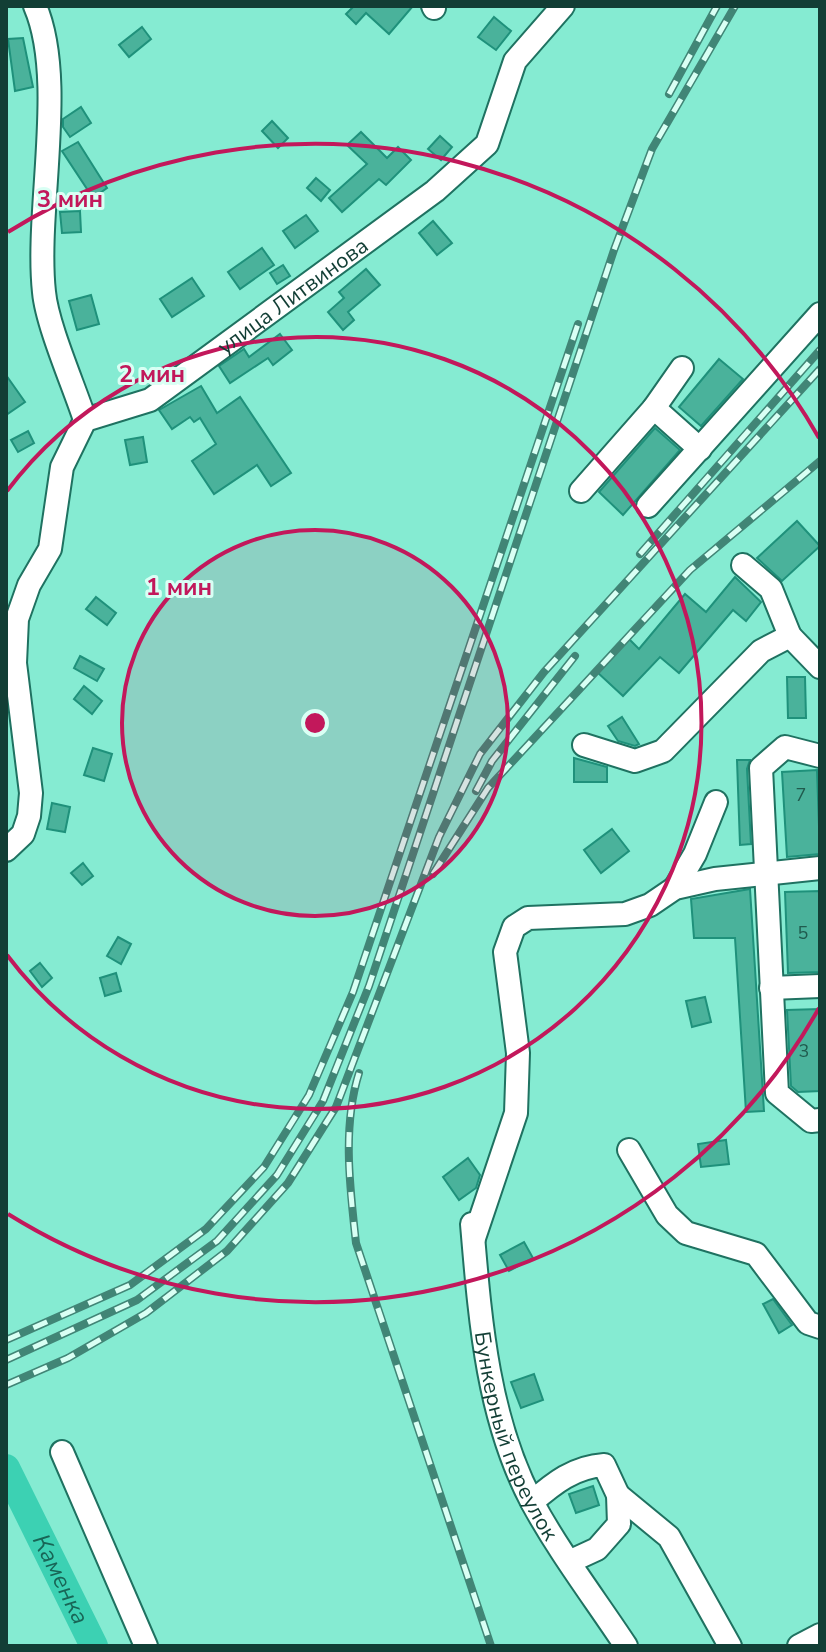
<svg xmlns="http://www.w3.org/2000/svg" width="826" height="1652" viewBox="0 0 826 1652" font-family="'Nunito Sans',sans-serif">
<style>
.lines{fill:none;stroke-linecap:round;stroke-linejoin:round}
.river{stroke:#3cd1b3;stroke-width:28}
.building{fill:#4ab29b;stroke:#1f917b;stroke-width:2}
.minor-casing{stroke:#1f7261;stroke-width:26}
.minor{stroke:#fff;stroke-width:22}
.rail-casing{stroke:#418576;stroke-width:8}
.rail{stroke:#d9fff4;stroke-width:5;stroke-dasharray:15;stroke-linecap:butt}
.ring{fill:none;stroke:#c2185b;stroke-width:4}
.labels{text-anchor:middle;stroke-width:6;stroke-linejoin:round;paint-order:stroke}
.number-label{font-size:18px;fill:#205b4e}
.street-label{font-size:22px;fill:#123e35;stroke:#d9fff4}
.water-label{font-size:24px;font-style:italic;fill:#186556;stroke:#d9fff4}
.centre{fill:#c2185b;stroke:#d9fff4;stroke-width:4}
.ring-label{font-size:24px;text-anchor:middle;font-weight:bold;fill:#c2185b;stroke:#d9fff4;stroke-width:6;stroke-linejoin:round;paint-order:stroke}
</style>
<rect width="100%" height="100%" fill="#85ebd2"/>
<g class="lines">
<path class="river" id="s1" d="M 6,1468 L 94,1646"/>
</g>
<g class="building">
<path d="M 354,6 L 413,6 L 389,34 L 366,13 L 356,24 L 346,14 Z"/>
<path d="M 494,17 L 511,31 L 496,50 L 478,37 Z"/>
<path d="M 142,27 L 151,39 L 129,57 L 119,45 Z"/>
<path d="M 23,38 L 33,87 L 15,91 L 8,39 Z"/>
<path d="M 81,107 L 91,123 L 70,137 L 63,127 L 63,119 Z"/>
<path d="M 272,121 L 288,138 L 278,148 L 262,131 Z"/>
<path d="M 361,132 L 387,158 L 398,147 L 411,160 L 386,185 L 379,179 L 342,212 L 329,198 L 367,164 L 347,145 Z"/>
<path d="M 440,136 L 452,147 L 441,160 L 428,149 Z"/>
<path d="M 78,142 L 107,188 L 93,198 L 62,151 Z"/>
<path d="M 316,178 L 330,190 L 321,201 L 307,188 Z"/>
<path d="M 80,211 L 81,232 L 62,233 L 60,212 Z"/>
<path d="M 306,215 L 318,231 L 295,248 L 283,231 Z"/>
<path d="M 433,221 L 452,243 L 437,255 L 419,233 Z"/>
<path d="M 262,248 L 274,265 L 240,289 L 228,272 Z"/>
<path d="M 283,265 L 290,276 L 277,284 L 270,273 Z"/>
<path d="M 366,269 L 380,285 L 348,312 L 354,320 L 343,330 L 328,312 L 344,298 L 339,292 Z"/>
<path d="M 192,278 L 204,296 L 172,317 L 160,299 Z"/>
<path d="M 91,295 L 99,324 L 77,330 L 69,301 Z"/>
<path d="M 280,334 L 292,350 L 273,365 L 268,358 L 230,383 L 219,366 L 244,349 L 249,357 Z"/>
<path d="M 719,359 L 743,379 L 701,426 L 679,407 Z"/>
<path d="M 6,375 L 25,402 L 6,415 Z"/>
<path d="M 201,386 L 217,413 L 240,397 L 291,473 L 271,486 L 257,465 L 214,494 L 192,461 L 216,444 L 200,418 L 194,422 L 190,417 L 172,429 L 159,410 Z"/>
<path d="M 655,428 L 680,450 L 623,515 L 599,492 Z"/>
<path d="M 28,431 L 34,443 L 18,452 L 11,440 Z"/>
<path d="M 143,437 L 147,462 L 130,465 L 125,440 Z"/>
<path d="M 797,521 L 820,546 L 782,581 L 757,558 Z"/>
<path d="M 735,577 L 761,602 L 746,621 L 733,610 L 679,673 L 660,657 L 623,696 L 597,672 L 629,639 L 639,649 L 685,594 L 706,612 Z"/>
<path d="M 96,597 L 116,613 L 107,625 L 86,609 Z"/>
<path d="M 80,656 L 104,669 L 97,681 L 74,668 Z"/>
<path d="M 787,677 L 805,677 L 806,718 L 788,718 Z"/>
<path d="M 84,686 L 102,701 L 92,714 L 74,699 Z"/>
<path d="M 622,717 L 639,744 L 635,746 L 618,741 L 608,726 Z"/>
<path d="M 93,748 L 112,754 L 104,781 L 84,775 Z"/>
<path d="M 574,758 L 607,767 L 607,782 L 574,782 Z"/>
<path d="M 737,760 L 750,760 L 747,769 L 751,844 L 740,845 Z"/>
<path d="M 817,770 L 820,854 L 787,857 L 782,772 Z"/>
<path d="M 52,803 L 70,807 L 65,832 L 47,829 Z"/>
<path d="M 612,829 L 629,851 L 601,873 L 584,850 Z"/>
<path d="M 83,863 L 93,876 L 82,885 L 71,873 Z"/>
<path d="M 750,889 L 764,1111 L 746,1112 L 735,938 L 694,938 L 691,899 Z"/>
<path d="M 820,891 L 820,972 L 788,973 L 785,892 Z"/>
<path d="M 118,937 L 131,944 L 121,964 L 107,956 Z"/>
<path d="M 40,963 L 52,978 L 42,987 L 30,971 Z"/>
<path d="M 116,973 L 121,991 L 105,996 L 100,978 Z"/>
<path d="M 705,997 L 711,1022 L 692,1027 L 686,1001 Z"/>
<path d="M 820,1009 L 820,1091 L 798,1092 L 791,1086 L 787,1010 Z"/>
<path d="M 726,1140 L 729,1164 L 701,1167 L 698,1144 Z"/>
<path d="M 468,1158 L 480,1175 L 476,1188 L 459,1200 L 443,1177 Z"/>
<path d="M 524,1242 L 533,1258 L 509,1271 L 500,1255 Z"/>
<path d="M 773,1299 L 792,1325 L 779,1333 L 763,1304 Z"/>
<path d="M 534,1374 L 543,1400 L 521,1408 L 511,1382 Z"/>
<path d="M 593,1486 L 599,1505 L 576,1513 L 569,1494 Z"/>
</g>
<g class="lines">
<g class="minor-casing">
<g id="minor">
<path d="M 35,6 C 67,80 35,210 44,292 C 47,325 74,386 85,420"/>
<path d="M 433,6 L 434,8"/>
<path d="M 654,408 L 700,449"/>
<path d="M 581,491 L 654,408 L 682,368"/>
<path d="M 648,506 L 820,314"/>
<path d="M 743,565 L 771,589 L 790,636"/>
<path d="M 584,745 L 635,761 L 663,751 L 761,651 L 790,636 L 820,667"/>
<path d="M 820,756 L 785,747 L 761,768 L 777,1093 L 811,1121 L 820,1120"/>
<path id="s2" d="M 6,850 L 23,834 L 29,816 L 31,793 L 15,663 L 17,619 L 29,585 L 50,549 L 62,467 L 85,420 L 150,400 L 435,191 L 487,144 L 515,61 L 563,6"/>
<path d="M 675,888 L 695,854 L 716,802"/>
<path d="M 771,988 L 820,986"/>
<path d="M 629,1150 L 667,1215 L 686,1233 L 756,1254 L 808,1323 L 820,1327"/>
<path id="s3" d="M 472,1224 C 480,1318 487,1417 532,1502 C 559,1552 595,1599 626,1646"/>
<path d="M 474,1238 L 516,1113 L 518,1053 L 505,952 L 514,927 L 528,918 L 625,914 L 650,905 L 675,888 L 715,879 L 820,868"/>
<path d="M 62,1452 L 146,1646"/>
<path d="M 618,1495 L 669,1537 L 730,1646"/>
<path d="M 532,1502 C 554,1483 574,1467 604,1465 L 618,1495 L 619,1524 L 597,1549 L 571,1561"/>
<path d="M 799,1646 L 820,1635"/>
</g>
</g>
<use href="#minor" class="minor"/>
<g class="rail-casing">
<g id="rail">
<path d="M 669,94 L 717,6"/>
<path d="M 640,554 L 820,350"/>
<path d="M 476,791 L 492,761 L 575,656"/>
<path d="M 433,874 L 488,788 L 690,570 L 820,461"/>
<path d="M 359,1073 C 342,1127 350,1188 356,1243 L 491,1646"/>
<path d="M 6,1340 L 130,1285 L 206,1229 L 264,1167 L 309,1095 L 353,992 L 578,324"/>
<path d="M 6,1360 L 137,1300 L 217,1241 L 277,1175 L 323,1101 L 369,986 L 614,250 L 652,149 L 735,6"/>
<path d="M 6,1385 L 68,1358 L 146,1313 L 227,1251 L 288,1183 L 336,1107 L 439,837 L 480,754 L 544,672 L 820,369"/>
</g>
</g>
<use href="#rail" class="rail"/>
</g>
<circle cx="315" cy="723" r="193" fill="#c2185b" fill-opacity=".12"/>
<g class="ring">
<circle cx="315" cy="723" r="193"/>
<path d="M7 491A386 386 0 1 1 7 955"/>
<path d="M819 1008A579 579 0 0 1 8 1214M8 232A579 579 0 0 1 819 438"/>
</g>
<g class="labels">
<g class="number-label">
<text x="801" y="801">7</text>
<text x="803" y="939">5</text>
<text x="804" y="1057">3</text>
</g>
<g class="street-label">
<text dy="8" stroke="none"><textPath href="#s2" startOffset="698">улица Литвинова</textPath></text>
<text dy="8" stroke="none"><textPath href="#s3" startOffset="218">Бункерный переулок</textPath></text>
</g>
<g class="water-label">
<text dy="8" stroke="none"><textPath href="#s1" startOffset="124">Каменка</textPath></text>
</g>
</g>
<circle cx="315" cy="723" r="12" class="centre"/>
<g class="ring-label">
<text x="70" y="207">3 мин</text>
<text x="152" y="382">2 мин</text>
<text x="179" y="595">1 мин</text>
</g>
<rect width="826" height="1652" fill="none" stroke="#123e35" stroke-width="16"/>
</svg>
